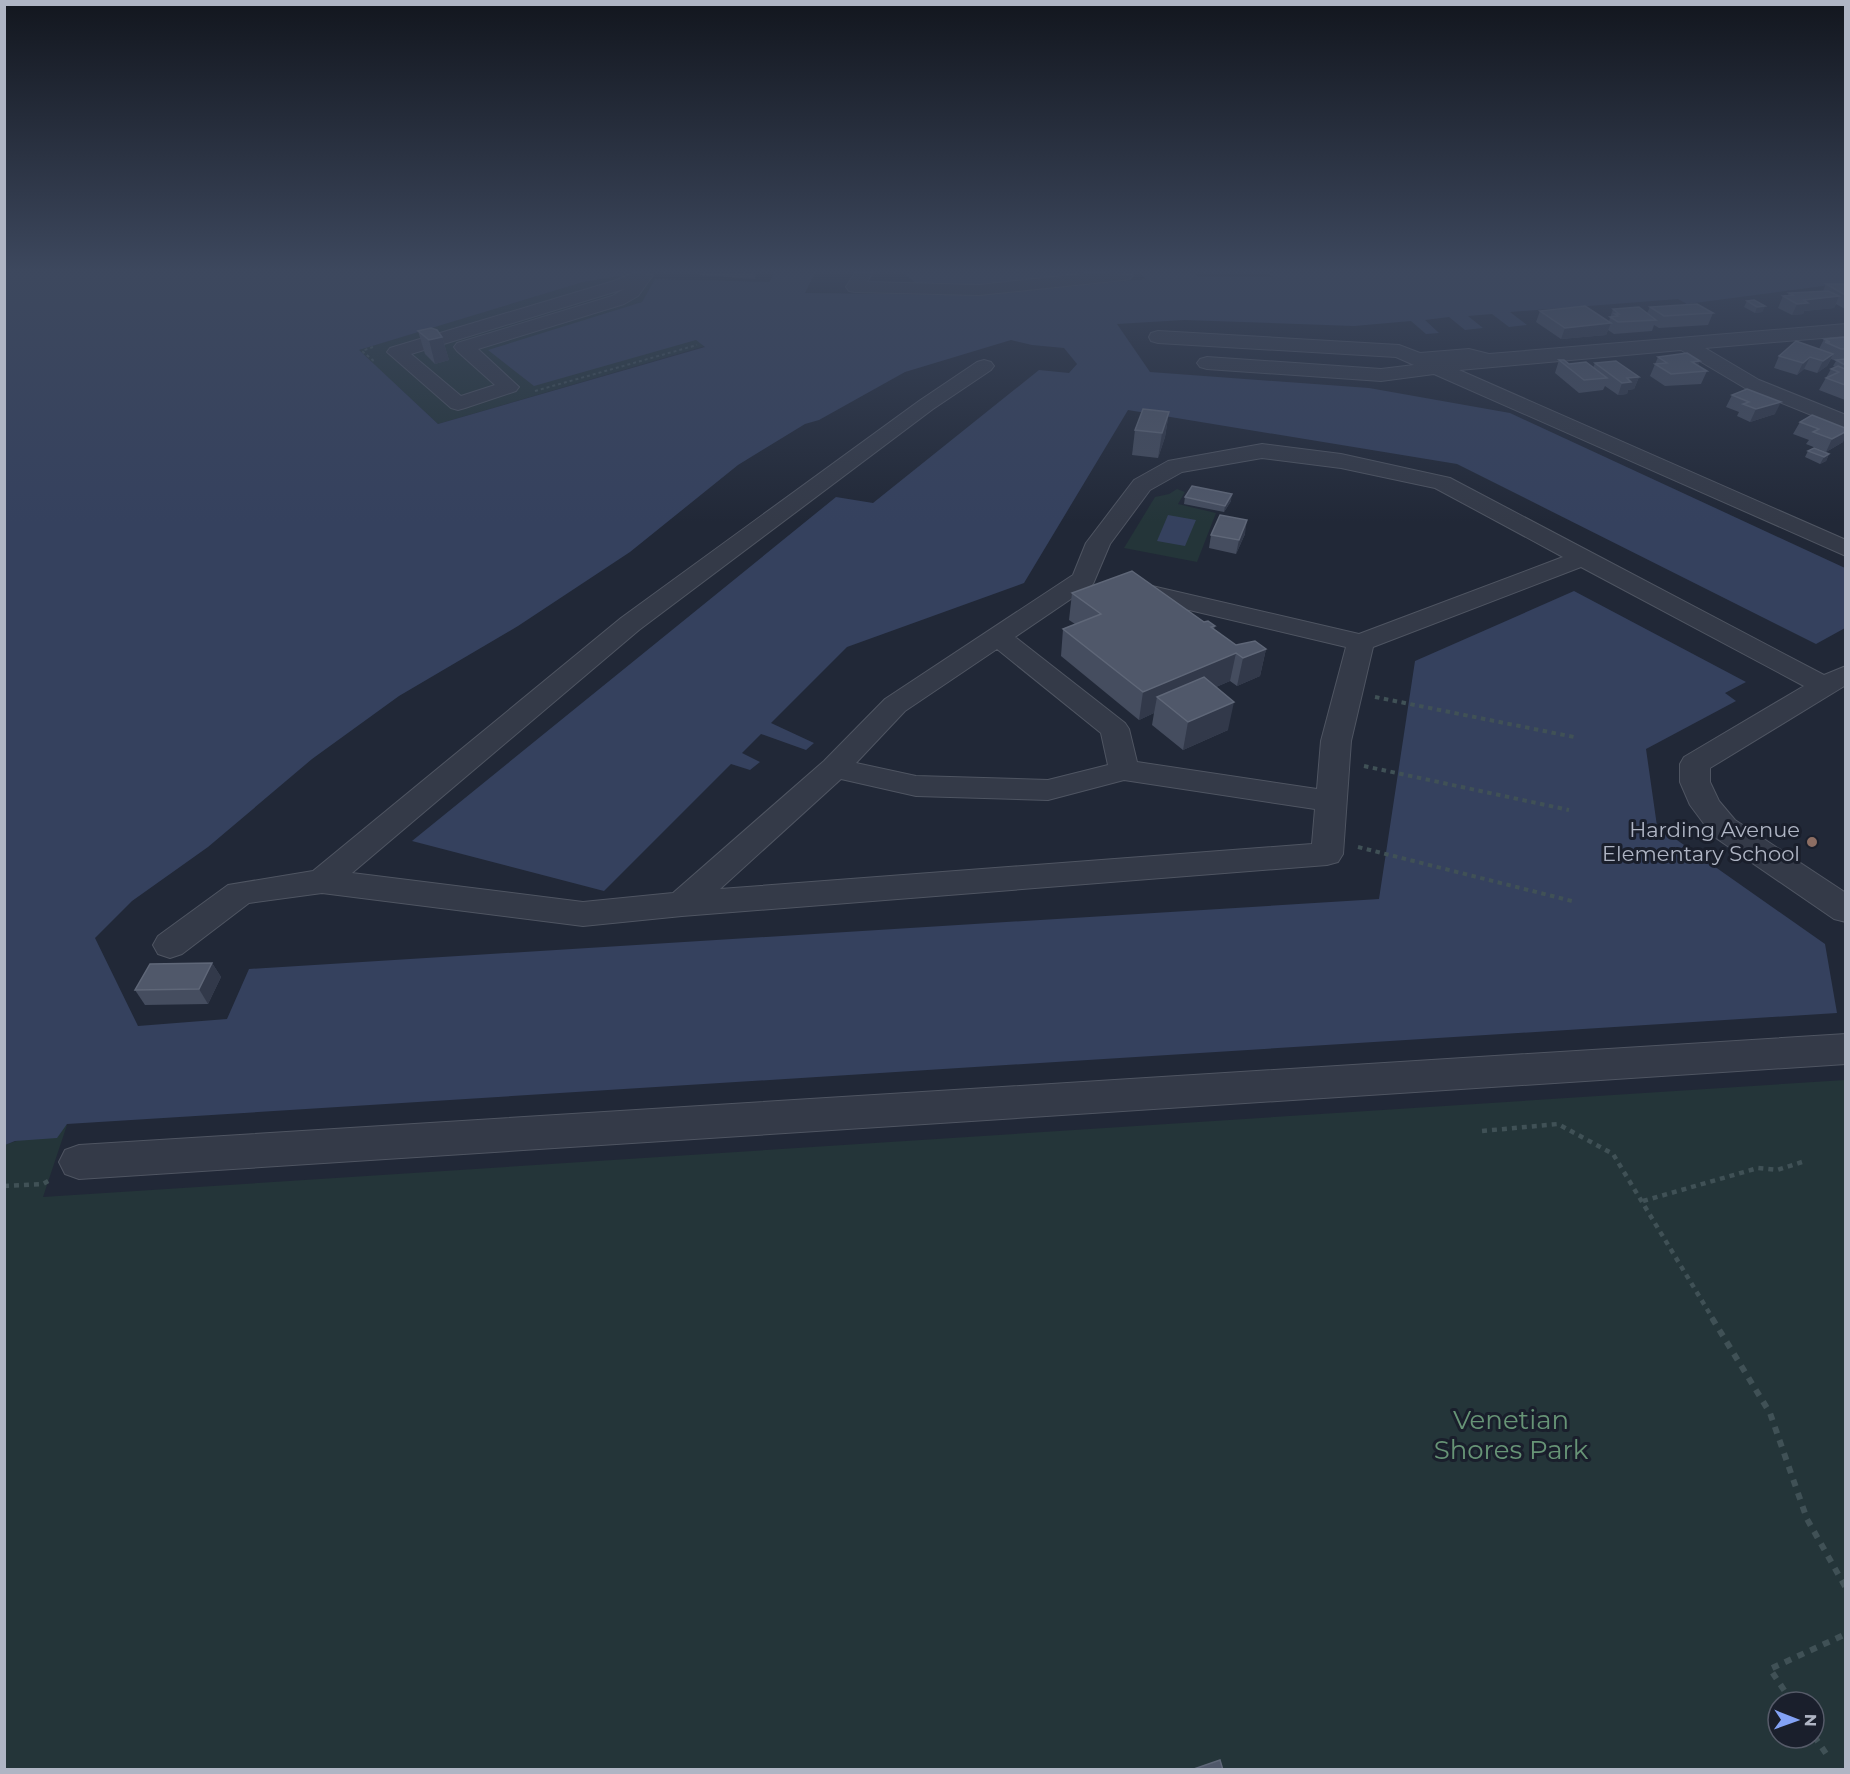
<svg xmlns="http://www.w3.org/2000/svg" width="1850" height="1774" viewBox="0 0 1850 1774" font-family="Montserrat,sans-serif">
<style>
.green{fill:#243539;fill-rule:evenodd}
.water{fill:#35415e}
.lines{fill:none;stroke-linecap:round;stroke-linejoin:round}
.minor-casing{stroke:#4f5562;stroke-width:2}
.path-far3{stroke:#405156;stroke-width:2;stroke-dasharray:3 3;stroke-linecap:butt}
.path-far2{stroke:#405156;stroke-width:4;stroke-dasharray:4.5 4.5;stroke-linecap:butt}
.path-far1{stroke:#405156;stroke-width:4.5;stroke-dasharray:5 5;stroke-linecap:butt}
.path{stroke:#405156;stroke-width:6;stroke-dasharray:7 7;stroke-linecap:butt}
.minor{fill:#343a48;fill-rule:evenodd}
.wall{fill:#454d5f}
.shaded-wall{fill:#32394a}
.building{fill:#50586a;stroke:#5f6778;stroke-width:1.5}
.education-dot{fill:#8d6e63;stroke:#1a1f2c;stroke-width:2}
.labels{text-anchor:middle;stroke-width:6;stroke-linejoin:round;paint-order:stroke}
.poi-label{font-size:21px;fill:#afb5c4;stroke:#1a1f2c;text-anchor:end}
.near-park-label{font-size:26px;fill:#679476;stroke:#1a1f2c}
</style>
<rect width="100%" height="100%" fill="#212837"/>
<g class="green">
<path d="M 625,275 L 655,279 L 642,302 L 489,351 L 696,340 L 705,346 L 438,424 L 358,350 L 583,282 Z"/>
<path d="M 1177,489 L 1185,492 L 1178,504 L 1216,513 L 1197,562 L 1124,548 L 1155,497 L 1169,494 Z"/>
<path d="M 1845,1080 L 1845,1769 L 5,1769 L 4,1145 L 67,1125 L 43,1197 ZM 1778,1702 L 1814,1702 L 1814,1738 L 1778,1738 Z"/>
</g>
<g class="water">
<path d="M 5,273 L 619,273 L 625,275 L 583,282 L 359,350 L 438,424 L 705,347 L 696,340 L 534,386 L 488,350 L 642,302 L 655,279 L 769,282 L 774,273 L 815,273 L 805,293 L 984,295 L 1146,279 L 1141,273 L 1193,273 L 1199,277 L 1273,277 L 1267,273 L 1845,273 L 1845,283 L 1687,304 L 1678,299 L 1510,312 L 1527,325 L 1509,327 L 1492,314 L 1468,316 L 1483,328 L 1465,330 L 1449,317 L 1425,320 L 1439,333 L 1426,334 L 1411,321 L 1354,326 L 1184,320 L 1117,324 L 1150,372 L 1369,388 L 1510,413 L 1845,568 L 1845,628 L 1816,644 L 1457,464 L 1128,410 L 1024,583 L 847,647 L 771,723 L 814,743 L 806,750 L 761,734 L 742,753 L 760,762 L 750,770 L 731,764 L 604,891 L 412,841 L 836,497 L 873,503 L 1039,370 L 1069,373 L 1077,364 L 1064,348 L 1032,345 L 1011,340 L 905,372 L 819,420 L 805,424 L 738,465 L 630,552 L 518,626 L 399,696 L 312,759 L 208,847 L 132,901 L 95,938 L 138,1026 L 227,1019 L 249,969 L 1379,899 L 1415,661 L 1574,591 L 1746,682 L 1725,693 L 1736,701 L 1646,749 L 1657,826 L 1825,944 L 1837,1013 L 67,1124 L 57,1138 L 15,1141 L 5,1145 Z"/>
<path d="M 904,273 L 1089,273 L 975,285 L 915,283 Z"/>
<path d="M 1168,515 L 1196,520 L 1185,546 L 1157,541 Z"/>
</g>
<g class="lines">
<g class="minor-casing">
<g id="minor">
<path d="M 633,273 L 653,275 L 638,296 L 624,304 L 478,349 L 519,387 L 516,391 L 465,408 L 458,410 L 451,408 L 387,352 L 390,348 L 614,281 ZM 624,289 L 612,296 L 457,343 L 454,347 L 457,351 L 495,385 L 461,396 L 411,354 Z"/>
<path d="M 855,273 L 872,273 L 867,282 L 979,285 L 1091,273 L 1133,275 L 1130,279 L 1124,280 L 979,295 L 855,292 L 849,291 L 846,287 Z"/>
<path d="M 1846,324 L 1846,336 L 1705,348 L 1759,380 L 1846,415 L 1846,429 L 1745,388 L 1681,350 L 1459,370 L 1846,540 L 1846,556 L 1434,374 L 1381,381 L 1207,369 L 1200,367 L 1197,363 L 1200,359 L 1207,357 L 1381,369 L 1414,365 L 1396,357 L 1158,343 L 1151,341 L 1149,337 L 1151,333 L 1158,331 L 1399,345 L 1420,353 L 1469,349 L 1489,354 Z"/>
<path d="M 984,360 L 991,362 L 994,366 L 991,370 L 933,409 L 639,630 L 352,873 L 583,902 L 673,893 L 824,761 L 885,699 L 1073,575 L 1086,543 L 1134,480 L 1168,461 L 1262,444 L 1341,454 L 1450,478 L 1824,675 L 1846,666 L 1846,685 L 1710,768 L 1710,782 L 1719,801 L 1735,820 L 1846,893 L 1846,922 L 1834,919 L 1713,836 L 1690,805 L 1680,782 L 1680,764 L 1684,757 L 1804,686 L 1581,567 L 1373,647 L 1351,741 L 1343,854 L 1338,862 L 1327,865 L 682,916 L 583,926 L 322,893 L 249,903 L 182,954 L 170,958 L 158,954 L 153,945 L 158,936 L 228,885 L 313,871 L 621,618 L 919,401 L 977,362 ZM 1262,458 L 1341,468 L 1435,488 L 1563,557 L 1359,634 L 1126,580 L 1117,583 L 1113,588 L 1117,593 L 1346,647 L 1321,741 L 1317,789 L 1137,762 L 1129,729 L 1125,723 L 1015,637 L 1093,584 L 1110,544 L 1150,490 L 1182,472 ZM 997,649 L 1101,733 L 1108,765 L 1048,780 L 916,776 L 856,763 L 905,711 ZM 841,779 L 916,796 L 1048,800 L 1124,780 L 1315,809 L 1312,844 L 720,889 Z"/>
<path d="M 1846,1034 L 1846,1064 L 79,1179 L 65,1174 L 59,1162 L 65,1150 L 79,1145 Z"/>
</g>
</g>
<g class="path-far3">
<path d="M 373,347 L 362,351 L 375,362"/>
<path d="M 535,391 L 697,345"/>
</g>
<g class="path-far2">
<path d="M 1375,697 L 1574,737"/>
<path d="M 1364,766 L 1569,810"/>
<path d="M 1358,847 L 1572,901"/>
</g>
<g class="path-far1">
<path d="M 1482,1131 L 1558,1124 L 1613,1154 L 1713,1319"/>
<path d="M 4,1186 L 43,1184 L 50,1180"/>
<path d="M 1643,1201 L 1758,1168 L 1777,1170 L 1802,1162"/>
</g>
<g class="path">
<path d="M 1712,1318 L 1770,1413 L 1807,1519 L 1846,1588"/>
<path d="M 1792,1702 L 1770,1669 L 1846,1634"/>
<path d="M 1814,1736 L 1827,1755"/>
</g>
<use href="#minor" class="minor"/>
</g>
<g class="wall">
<path d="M 700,273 L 756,273 L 755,279 L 700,275 Z"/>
<path d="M 1826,284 L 1845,284 L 1845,309 L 1836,304 L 1834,308 L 1804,311 L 1803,314 L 1792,315 L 1778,308 L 1783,296 L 1787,296 L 1789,293 L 1823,291 Z"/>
<path d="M 1747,301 L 1765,306 L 1762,312 L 1755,313 L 1744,307 Z"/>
<path d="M 1650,307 L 1713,313 L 1708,325 L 1659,328 L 1654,325 L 1652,331 L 1614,334 L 1608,330 L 1606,335 L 1561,339 L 1536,322 L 1540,311 L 1609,321 L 1613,309 L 1647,313 Z"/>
<path d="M 418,331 L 442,337 L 449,360 L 435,364 L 425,354 Z"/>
<path d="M 1845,337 L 1845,400 L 1819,390 L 1831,369 L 1835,367 L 1833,366 L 1836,361 L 1831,359 L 1827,366 L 1817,373 L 1804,369 L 1797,375 L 1774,368 L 1779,356 L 1819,349 L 1824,339 Z"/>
<path d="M 1658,357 L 1698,366 L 1707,371 L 1701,384 L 1665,386 L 1650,376 Z"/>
<path d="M 1559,360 L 1569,364 L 1593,368 L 1595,363 L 1639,377 L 1634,389 L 1628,390 L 1627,394 L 1618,395 L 1605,386 L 1603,390 L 1579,393 L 1555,373 Z"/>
<path d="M 1747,389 L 1775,414 L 1750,422 L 1737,416 L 1739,412 L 1726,407 L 1732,395 Z"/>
<path d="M 1169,412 L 1165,437 L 1158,458 L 1132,455 L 1135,430 Z"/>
<path d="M 1800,422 L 1845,428 L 1843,442 L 1826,452 L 1806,444 L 1809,440 L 1793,434 Z"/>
<path d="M 1808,451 L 1829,454 L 1826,461 L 1820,464 L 1805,457 Z"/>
<path d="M 1185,497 L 1231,501 L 1224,512 L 1184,504 Z"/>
<path d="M 1245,534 L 1236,554 L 1209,548 L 1211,535 Z"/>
<path d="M 1072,593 L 1204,622 L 1215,626 L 1214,629 L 1236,645 L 1266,649 L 1260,676 L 1237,686 L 1230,681 L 1216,687 L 1228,730 L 1183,750 L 1152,725 L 1154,713 L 1139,720 L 1061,656 L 1063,629 L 1075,624 L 1069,620 Z"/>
<path d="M 212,963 L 221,977 L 208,1004 L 145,1005 L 135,990 Z"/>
</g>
<g class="shaded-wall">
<path d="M 1839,296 L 1834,308 L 1804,311 L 1803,314 L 1792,315 L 1797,304 L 1804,300 Z"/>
<path d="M 1765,306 L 1762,312 L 1755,313 L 1757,307 Z"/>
<path d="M 1611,323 L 1606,335 L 1561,339 L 1565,328 Z"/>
<path d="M 442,337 L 449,360 L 435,364 L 429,340 Z"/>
<path d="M 1833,354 L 1827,366 L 1817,373 L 1823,361 Z"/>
<path d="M 1810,357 L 1804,369 L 1797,375 L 1803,363 Z"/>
<path d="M 1700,361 L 1696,372 L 1692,362 Z"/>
<path d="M 1639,377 L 1634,389 L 1628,390 L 1627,394 L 1618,395 L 1622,383 L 1627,378 Z"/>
<path d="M 1781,402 L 1775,414 L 1750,422 L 1756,409 Z"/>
<path d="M 1169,412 L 1165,437 L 1158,458 L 1162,433 Z"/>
<path d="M 1845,432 L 1845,437 L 1843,442 L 1826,452 L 1832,439 Z"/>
<path d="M 1829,454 L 1826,461 L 1820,464 L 1824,457 Z"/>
<path d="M 1232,494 L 1231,501 L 1224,512 L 1225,506 Z"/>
<path d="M 1247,520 L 1245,534 L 1236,554 L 1239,540 Z"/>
<path d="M 1266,649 L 1260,676 L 1237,686 L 1243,658 Z"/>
<path d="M 1236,653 L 1230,681 L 1169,707 L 1157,697 L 1154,713 L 1139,720 L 1143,692 Z"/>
<path d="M 1234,702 L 1228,730 L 1183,750 L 1188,722 Z"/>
<path d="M 212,963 L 221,977 L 208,1004 L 199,989 Z"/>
</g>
<g class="building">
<path d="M 1826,284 L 1845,284 L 1845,295 Z"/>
<path d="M 1828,291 L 1839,296 L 1804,300 L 1808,303 L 1797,304 L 1783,296 L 1793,295 L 1789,293 Z"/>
<path d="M 1754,300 L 1765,306 L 1757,307 L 1747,301 Z"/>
<path d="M 1697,304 L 1713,313 L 1664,316 L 1650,307 Z"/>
<path d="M 1585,306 L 1611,323 L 1565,328 L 1540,311 Z"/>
<path d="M 1639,307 L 1656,320 L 1618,322 L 1610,317 L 1618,316 L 1615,314 L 1619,314 L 1613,309 Z"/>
<path d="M 431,328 L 437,330 L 442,337 L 429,340 L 418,331 Z"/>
<path d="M 1845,337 L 1845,349 L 1841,349 L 1825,342 L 1830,342 L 1824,339 Z"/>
<path d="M 1796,341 L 1833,354 L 1823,361 L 1810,357 L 1803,363 L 1779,356 Z"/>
<path d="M 1687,353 L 1700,361 L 1692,362 L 1707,371 L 1671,374 L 1655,364 L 1667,363 L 1658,357 Z"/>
<path d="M 1845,359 L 1845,365 L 1836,360 Z"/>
<path d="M 1559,360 L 1564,360 L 1569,364 L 1586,362 L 1607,378 L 1584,380 Z"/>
<path d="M 1616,361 L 1639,377 L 1627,378 L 1631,382 L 1622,383 L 1595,363 Z"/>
<path d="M 1838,366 L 1845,369 L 1845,385 L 1826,378 L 1839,372 L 1831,369 Z"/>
<path d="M 1747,389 L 1781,402 L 1756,409 L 1743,404 L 1749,402 L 1732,395 Z"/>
<path d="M 1143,409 L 1169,412 L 1162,433 L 1135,430 Z"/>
<path d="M 1812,415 L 1845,428 L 1845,432 L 1832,439 L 1813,432 L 1819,429 L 1800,422 Z"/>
<path d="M 1814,448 L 1829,454 L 1824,457 L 1808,451 Z"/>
<path d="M 1192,486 L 1232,494 L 1225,506 L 1185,497 Z"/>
<path d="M 1220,515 L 1247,520 L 1239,540 L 1211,535 Z"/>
<path d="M 1132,571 L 1204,622 L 1208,621 L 1215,626 L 1211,627 L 1236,645 L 1255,641 L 1266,649 L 1243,658 L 1236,653 L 1143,692 L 1063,629 L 1101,614 L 1072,593 Z"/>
<path d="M 1204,677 L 1234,702 L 1188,722 L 1157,697 Z"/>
<path d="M 212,963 L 199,989 L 135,990 L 150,964 Z"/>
<path d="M 1220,1760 L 1223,1770 L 1191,1770 Z"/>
</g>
<linearGradient id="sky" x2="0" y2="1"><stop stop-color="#12161e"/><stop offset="0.52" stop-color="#3d485e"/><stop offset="1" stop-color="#3d485e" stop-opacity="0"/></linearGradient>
<rect width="1850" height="522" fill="url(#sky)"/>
<circle class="education-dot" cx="1812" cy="842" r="6"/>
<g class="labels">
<g class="poi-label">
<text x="1800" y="837">Harding Avenue<tspan x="1800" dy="24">Elementary School</tspan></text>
</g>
<g class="near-park-label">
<text x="1511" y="1429">Venetian<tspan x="1511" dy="30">Shores Park</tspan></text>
</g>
</g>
<rect width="1850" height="1774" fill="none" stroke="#afb5c4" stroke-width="12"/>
<g transform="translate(1796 1720) rotate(91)"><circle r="28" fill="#1a1f2c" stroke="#565b69" stroke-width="1.5"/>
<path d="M0-4.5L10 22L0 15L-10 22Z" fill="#83a2f5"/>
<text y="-9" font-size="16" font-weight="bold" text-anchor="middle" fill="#afb5c4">N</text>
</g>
</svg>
